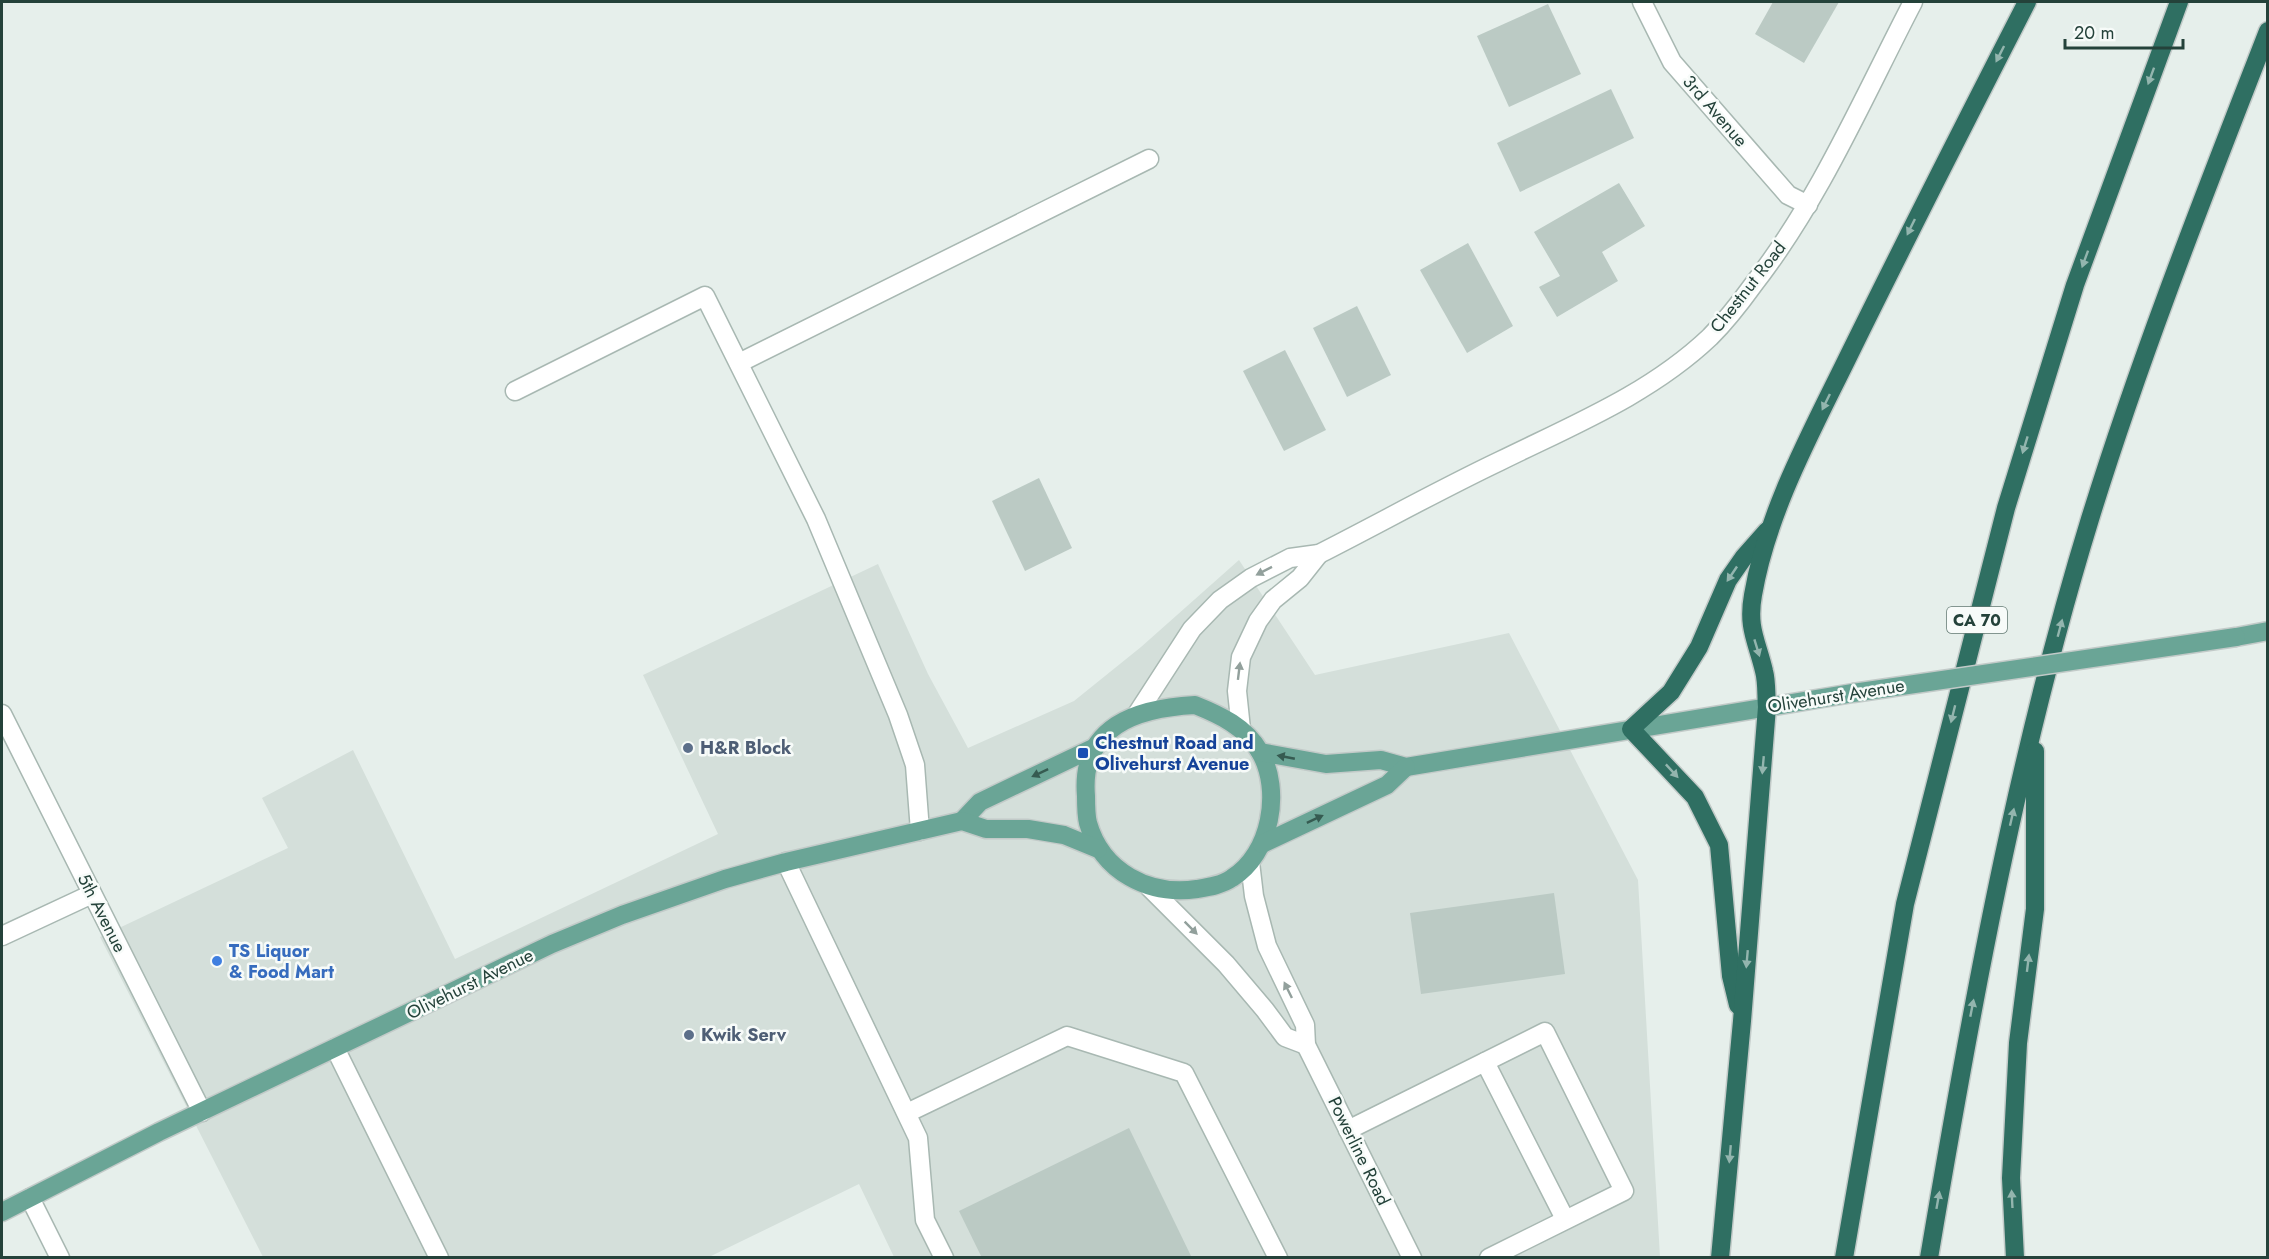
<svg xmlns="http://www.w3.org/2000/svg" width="2269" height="1259" viewBox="0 0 2269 1259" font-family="Jost,sans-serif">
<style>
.built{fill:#d4dfda}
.building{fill:#bbcac4}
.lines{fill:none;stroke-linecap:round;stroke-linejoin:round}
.minor-casing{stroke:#a8b8b2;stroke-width:21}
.major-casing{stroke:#c2cac8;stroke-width:21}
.highway-casing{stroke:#c2cac8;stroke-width:21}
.minor{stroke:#fff;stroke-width:18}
.major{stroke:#6aa596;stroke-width:18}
.highway{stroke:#2f6f62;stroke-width:18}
.major-bridge-casing{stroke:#c2cac8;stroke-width:21;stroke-linecap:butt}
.major-bridge{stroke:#6aa596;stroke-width:18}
.oneway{fill:#93b5ae}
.oneway2{fill:#92a09c}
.oneway3{fill:#365b51}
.service-dot{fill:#5c6f8a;stroke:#f7fbf9;stroke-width:2}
.transit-dot{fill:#1a4fb4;stroke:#f7fbf9;stroke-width:2}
.shop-dot{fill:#3f7fe0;stroke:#f7fbf9;stroke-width:2}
.labels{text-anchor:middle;stroke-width:5;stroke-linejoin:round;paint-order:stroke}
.shield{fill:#f7fbf9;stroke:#637a73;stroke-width:1.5}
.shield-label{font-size:16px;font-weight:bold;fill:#24423a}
.street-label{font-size:18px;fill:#24423a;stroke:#f7fbf9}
.transit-label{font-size:18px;font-weight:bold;fill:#164399;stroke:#f7fbf9;text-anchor:start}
.service-label{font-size:18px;font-weight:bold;fill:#4e5e75;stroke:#f7fbf9;text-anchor:start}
.shop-label{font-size:18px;font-weight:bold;fill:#366cbe;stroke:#f7fbf9;text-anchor:start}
</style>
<rect width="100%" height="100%" fill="#e6efeb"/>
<path class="built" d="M 1239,560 L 1315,675 L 1509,633 L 1638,880 L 1660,1257 L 894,1257 L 859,1184 L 709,1257 L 263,1257 L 100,937 L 288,848 L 262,798 L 353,750 L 455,959 L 718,834 L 643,675 L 878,564 L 928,674 L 968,748 L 1074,701 L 1141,647 Z"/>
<g class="building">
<path d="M 1773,2 L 1839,2 L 1804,63 L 1755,34 Z"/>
<path d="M 1548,4 L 1581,74 L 1509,107 L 1477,36 Z"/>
<path d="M 1611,89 L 1634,138 L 1520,192 L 1497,143 Z"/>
<path d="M 1619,183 L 1645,226 L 1602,252 L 1618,281 L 1557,317 L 1539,287 L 1560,276 L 1534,232 Z"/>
<path d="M 1468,243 L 1513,326 L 1467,353 L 1420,270 Z"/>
<path d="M 1357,306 L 1391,375 L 1347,397 L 1313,328 Z"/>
<path d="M 1285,350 L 1326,430 L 1284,451 L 1243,371 Z"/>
<path d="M 1039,478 L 1072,548 L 1025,571 L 992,501 Z"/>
<path d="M 1554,893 L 1565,974 L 1421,994 L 1410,913 Z"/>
<path d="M 1129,1128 L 1192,1258 L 982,1258 L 959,1211 Z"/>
</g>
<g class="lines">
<g class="minor-casing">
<g id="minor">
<path d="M 1642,2 L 1672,62 L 1788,195 L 1808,205"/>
<path d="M 739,363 L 1149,159"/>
<path d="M 515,391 L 705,296 L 816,519 L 898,715 L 915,765 L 920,831"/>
<path d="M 2,714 L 202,1112"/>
<path d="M 1137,714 L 1192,629 L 1220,600 L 1251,578 L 1290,558 L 1319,554 C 1380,523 1439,490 1500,461 C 1573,425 1650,394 1710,337 C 1726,321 1740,303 1753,285 C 1820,199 1863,98 1913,2"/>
<path d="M 1241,729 L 1237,691 L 1241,657 L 1258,621 L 1273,600 L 1300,578 L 1319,554"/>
<path d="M 786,862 L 918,1138 L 925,1220 L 944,1258"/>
<path d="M 1250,862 L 1254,896 L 1267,946 L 1305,1025 L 1306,1045 L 1412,1258"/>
<path d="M 1149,887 L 1226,964 L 1265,1010 L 1285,1037 L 1306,1045"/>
<path d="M 2,936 L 92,894"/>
<path d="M 335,1048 L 439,1258"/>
<path d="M 1485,1062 L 1565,1219"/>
<path d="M 907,1113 L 1067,1036 L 1184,1073 L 1278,1258"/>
<path d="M 1348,1130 L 1545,1032 L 1624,1191 L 1489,1258"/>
<path d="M 30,1198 L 60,1258"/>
</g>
</g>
<g class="major-casing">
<g id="major">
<path d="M 2236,637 L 2268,631"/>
<path d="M 1195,705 C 1220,715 1246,727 1260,752 C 1282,790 1271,854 1232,878 C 1222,885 1209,887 1197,889 C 1149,896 1102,872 1088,823 C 1086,815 1086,804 1086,796 C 1080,726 1137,708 1195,705 Z"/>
<path d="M 1260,752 L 1326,764 L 1381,760 L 1406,767 L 1853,693"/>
<path d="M 962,821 L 980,802 L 1093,748"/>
<path d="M 1262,844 L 1387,785 L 1406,767"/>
<path d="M 2,1212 L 159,1132 L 552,944 L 622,915 L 725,879 L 786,862 L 962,821 L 986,829 L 1028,829 L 1064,835 L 1098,849"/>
</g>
</g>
<g class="highway-casing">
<g id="highway">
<path d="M 1738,1005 L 1731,976 L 1719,845 L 1695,797 L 1631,729 L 1671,692 L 1699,647 L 1728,580 L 1744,557 L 1767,531"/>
<path d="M 1720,1258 L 1742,1021 L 1767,707 C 1766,695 1767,682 1764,671 C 1757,641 1747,628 1753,595 C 1767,512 1812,431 1849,355 C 1907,237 1967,119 2027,2"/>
<path d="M 1844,1258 L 1905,904 L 2006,508 L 2075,285 L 2179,2"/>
<path d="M 1929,1258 C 1971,1009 2016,760 2090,519 C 2141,354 2205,193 2268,31"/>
<path d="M 2015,1258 L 2011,1178 L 2018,1043 L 2035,909 L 2035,751"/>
</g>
</g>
<use href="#minor" class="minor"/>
<use href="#major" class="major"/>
<use href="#highway" class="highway"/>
<g class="major-bridge-casing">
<path id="major-bridge" d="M 1853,693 L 2236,637"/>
</g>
<use href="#major-bridge" class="major-bridge"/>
</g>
<defs><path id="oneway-solid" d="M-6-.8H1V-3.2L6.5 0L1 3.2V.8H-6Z" transform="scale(1.5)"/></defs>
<g class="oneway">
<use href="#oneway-solid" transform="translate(2000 54) rotate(117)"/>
<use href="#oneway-solid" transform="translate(2151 76) rotate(110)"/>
<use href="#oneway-solid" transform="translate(1911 227) rotate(116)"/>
<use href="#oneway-solid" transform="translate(2085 259) rotate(110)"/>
<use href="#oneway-solid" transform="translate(1826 402) rotate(116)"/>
<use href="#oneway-solid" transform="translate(2025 445) rotate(107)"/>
<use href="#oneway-solid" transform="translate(1732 574) rotate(124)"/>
<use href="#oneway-solid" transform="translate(2060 628) rotate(-75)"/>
<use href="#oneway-solid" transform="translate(1757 648) rotate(73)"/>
<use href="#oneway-solid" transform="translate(1953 714) rotate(104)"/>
<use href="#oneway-solid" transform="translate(1763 765) rotate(95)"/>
<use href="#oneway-solid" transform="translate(1672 771) rotate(47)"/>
<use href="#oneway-solid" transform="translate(2012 817) rotate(-77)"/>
<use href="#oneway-solid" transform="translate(1747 959) rotate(95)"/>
<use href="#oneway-solid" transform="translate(2028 963) rotate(-83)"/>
<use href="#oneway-solid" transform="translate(1972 1008) rotate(-79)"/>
<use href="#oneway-solid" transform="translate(1730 1154) rotate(95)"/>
<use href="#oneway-solid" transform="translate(2012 1199) rotate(-93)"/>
<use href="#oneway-solid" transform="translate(1938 1200) rotate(-80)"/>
</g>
<g class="oneway2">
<use href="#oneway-solid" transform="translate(1264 571) rotate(153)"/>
<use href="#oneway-solid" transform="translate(1239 671) rotate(-83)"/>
<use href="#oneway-solid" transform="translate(1191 928) rotate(45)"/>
<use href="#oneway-solid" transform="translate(1288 990) rotate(-116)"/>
</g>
<g class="oneway3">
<use href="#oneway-solid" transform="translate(1286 757) rotate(-169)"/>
<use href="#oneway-solid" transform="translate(1040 773) rotate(155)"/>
<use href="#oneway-solid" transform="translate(1315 819) rotate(-25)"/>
</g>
<g class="service-dot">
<circle cx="688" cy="748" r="6"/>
<circle cx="689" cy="1035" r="6"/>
</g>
<rect class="transit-dot" x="1077" y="747" width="12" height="12" rx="3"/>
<circle class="shop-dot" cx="217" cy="961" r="6"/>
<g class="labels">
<rect class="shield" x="1947" y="607" width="60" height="26" rx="4.5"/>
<g class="shield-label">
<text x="1977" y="626">CA 70</text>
</g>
<g class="street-label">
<text transform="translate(1715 111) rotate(49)" y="6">3rd Avenue</text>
<text transform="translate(1748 287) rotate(-52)" y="6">Chestnut Road</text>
<text transform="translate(1836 696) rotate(-9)" y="6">Olivehurst Avenue</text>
<text transform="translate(102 913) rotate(63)" y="6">5th Avenue</text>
<text transform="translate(470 984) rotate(-26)" y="6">Olivehurst Avenue</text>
<text transform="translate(1359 1151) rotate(64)" y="6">Powerline Road</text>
</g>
<g class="transit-label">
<text x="1095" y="749">Chestnut Road and<tspan x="1095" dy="21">Olivehurst Avenue</tspan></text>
</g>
<g class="service-label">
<text x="700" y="754">H&amp;R Block</text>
<text x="701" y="1041">Kwik Serv</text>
</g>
<g class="shop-label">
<text x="229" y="957">TS Liquor<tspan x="229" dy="21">&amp; Food Mart</tspan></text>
</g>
</g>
<rect width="2269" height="1259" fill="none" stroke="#24423a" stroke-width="6"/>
<path d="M2065 39v9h118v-9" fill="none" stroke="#24423a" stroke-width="3"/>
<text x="2074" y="39" font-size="18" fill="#24423a" stroke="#f7fbf9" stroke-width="4.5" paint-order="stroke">20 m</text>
</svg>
